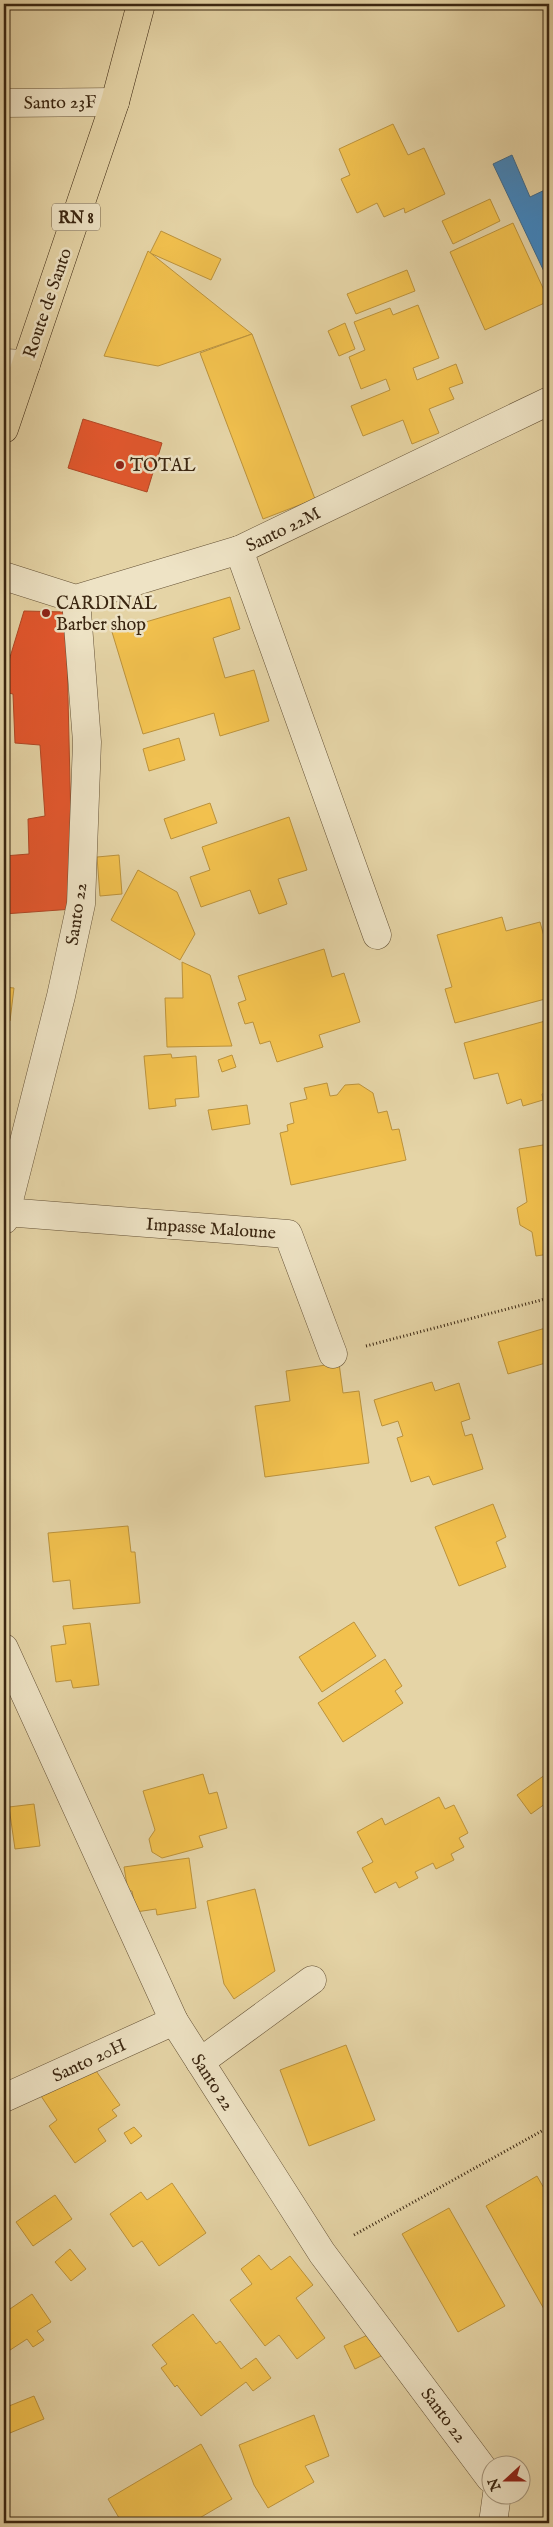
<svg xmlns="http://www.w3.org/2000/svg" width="553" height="2527" viewBox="0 0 553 2527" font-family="'IM FELL English',serif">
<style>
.homes{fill:#f2c14e;stroke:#bb923c}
.shops{fill:#e4572e;stroke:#b14825}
.schools{fill:#3f88c5;stroke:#3e6b8f}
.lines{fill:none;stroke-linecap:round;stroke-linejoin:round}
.minor-casing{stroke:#655236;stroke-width:29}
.major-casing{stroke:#3a2611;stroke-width:29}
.path{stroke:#3a2611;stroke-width:3;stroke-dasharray:1 2.5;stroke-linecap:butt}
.minor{stroke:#eee3c5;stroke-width:28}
.major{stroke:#e5d4a6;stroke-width:28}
.poi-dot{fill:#8f2418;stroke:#eee3c5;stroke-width:2}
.labels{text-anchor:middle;stroke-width:5;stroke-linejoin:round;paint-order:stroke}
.shield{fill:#eee3c5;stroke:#705f47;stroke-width:1}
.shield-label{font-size:16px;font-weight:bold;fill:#3a2611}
.street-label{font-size:18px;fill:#3a2611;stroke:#eee3c5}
.poi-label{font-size:18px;fill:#3a2611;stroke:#eee3c5;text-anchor:start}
</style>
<rect width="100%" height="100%" fill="#e5d4a6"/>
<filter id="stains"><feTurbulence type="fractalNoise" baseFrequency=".004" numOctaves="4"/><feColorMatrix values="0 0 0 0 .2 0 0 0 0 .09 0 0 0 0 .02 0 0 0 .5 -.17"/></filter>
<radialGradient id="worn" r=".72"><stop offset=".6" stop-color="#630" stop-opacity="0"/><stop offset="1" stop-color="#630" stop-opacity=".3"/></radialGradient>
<g class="homes">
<path d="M 393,124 L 408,155 L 424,148 L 445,194 L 405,213 L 404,208 L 384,217 L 377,203 L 357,213 L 341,179 L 350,175 L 339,149 Z"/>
<path d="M 490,199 L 500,221 L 453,244 L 442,221 Z"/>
<path d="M 513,223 L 549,301 L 485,330 L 450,252 Z"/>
<path d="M 161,231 L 221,259 L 211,280 L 150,253 Z"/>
<path d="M 148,251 L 252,334 L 158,366 L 104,356 Z"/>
<path d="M 407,270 L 415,291 L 356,314 L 347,294 Z"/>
<path d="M 418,305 L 439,358 L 413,368 L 417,380 L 456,364 L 463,383 L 449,388 L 454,399 L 429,409 L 439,433 L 412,444 L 403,420 L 363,436 L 351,406 L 390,390 L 386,379 L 361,389 L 349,357 L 365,350 L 354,322 L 390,308 L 393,315 Z"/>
<path d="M 345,323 L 355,349 L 339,356 L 328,331 Z"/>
<path d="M 252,334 L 315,499 L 263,519 L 200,353 Z"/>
<path d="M 230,597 L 240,629 L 213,638 L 225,678 L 254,670 L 269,721 L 220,736 L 214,713 L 143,734 L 112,632 Z"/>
<path d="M 179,738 L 185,760 L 149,771 L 143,749 Z"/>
<path d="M 210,803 L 217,823 L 171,839 L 164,819 Z"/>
<path d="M 289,817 L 307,870 L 278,879 L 287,904 L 259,914 L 250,890 L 201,907 L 190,877 L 210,870 L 202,847 Z"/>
<path d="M 119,855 L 122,894 L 100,896 L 97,857 Z"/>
<path d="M 138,870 L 177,892 L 195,934 L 180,960 L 111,920 Z"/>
<path d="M 502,917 L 506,931 L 540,922 L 549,954 L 549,998 L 455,1023 L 445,989 L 452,987 L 437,935 Z"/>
<path d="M 324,949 L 332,977 L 344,973 L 360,1022 L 319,1035 L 323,1047 L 277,1062 L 270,1041 L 260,1044 L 253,1022 L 245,1024 L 238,1003 L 246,1000 L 238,976 Z"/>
<path d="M 182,962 L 210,975 L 232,1046 L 167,1047 L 165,998 L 183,998 Z"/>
<path d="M 4,987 L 14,988 L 10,1021 L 4,1020 Z"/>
<path d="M 549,1020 L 549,1092 L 542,1094 L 543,1100 L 523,1106 L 521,1099 L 507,1104 L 498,1073 L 474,1079 L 464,1043 Z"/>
<path d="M 171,1054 L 172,1058 L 196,1056 L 199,1097 L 175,1099 L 176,1106 L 149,1109 L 144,1056 Z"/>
<path d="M 232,1055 L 236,1067 L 222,1072 L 218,1060 Z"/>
<path d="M 327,1083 L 330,1096 L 337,1095 L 345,1085 L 359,1084 L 373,1093 L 378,1113 L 387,1111 L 392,1130 L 399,1129 L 406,1160 L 291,1185 L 280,1133 L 288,1131 L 287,1125 L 294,1123 L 290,1103 L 307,1099 L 304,1088 Z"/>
<path d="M 247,1105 L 250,1124 L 212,1130 L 208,1110 Z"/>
<path d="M 549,1144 L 549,1254 L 536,1256 L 532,1232 L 520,1225 L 517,1208 L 527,1202 L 519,1149 Z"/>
<path d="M 549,1327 L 549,1362 L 508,1374 L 498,1342 Z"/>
<path d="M 339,1363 L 343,1393 L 359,1391 L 369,1463 L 265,1477 L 255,1406 L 290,1401 L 286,1371 Z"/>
<path d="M 432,1382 L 435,1391 L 459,1383 L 470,1419 L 461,1422 L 465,1436 L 472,1434 L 483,1469 L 433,1485 L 429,1476 L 411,1482 L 397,1438 L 403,1436 L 398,1421 L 382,1426 L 374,1400 Z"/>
<path d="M 493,1504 L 506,1537 L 496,1542 L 506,1567 L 459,1586 L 435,1527 Z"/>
<path d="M 128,1526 L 131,1552 L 135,1552 L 140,1603 L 73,1609 L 70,1580 L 53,1582 L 48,1533 Z"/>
<path d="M 354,1622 L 376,1656 L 322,1692 L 299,1657 Z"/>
<path d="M 90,1623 L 99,1685 L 73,1688 L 71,1680 L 56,1682 L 51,1646 L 66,1644 L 63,1626 Z"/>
<path d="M 385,1659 L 402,1686 L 395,1691 L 403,1703 L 343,1742 L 318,1703 Z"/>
<path d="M 549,1772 L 549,1801 L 531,1814 L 517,1795 Z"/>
<path d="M 203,1774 L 209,1794 L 217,1792 L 227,1828 L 199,1836 L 203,1847 L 162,1858 L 152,1852 L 149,1839 L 155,1830 L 143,1791 Z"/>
<path d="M 439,1797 L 445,1809 L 454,1805 L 468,1833 L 459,1838 L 464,1847 L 451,1854 L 454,1860 L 436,1869 L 433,1863 L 415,1872 L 418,1878 L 399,1888 L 396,1882 L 375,1893 L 362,1868 L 373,1862 L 357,1832 L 382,1818 L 385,1825 Z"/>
<path d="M 34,1804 L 40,1846 L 15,1849 L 9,1807 Z"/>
<path d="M 189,1858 L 196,1908 L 157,1915 L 156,1909 L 136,1912 L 132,1891 L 128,1891 L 124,1867 Z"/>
<path d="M 255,1889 L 275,1971 L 234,1999 L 224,1984 L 207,1901 Z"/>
<path d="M 346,2045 L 375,2120 L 309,2146 L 280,2070 Z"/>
<path d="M 82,2067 L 94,2068 L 120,2105 L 112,2110 L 117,2116 L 98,2129 L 106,2141 L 75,2163 L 49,2126 L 57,2120 L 41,2096 Z"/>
<path d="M 134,2127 L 142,2136 L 131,2144 L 124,2133 Z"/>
<path d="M 537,2176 L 549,2197 L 549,2318 L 486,2206 Z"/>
<path d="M 172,2183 L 206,2233 L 159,2266 L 142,2241 L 133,2247 L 110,2214 L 141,2192 L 147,2200 Z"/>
<path d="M 55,2195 L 72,2219 L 33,2246 L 16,2222 Z"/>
<path d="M 449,2208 L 505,2306 L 458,2332 L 402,2234 Z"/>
<path d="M 70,2249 L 86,2269 L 71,2281 L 55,2262 Z"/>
<path d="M 259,2255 L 271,2270 L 290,2256 L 313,2285 L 296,2298 L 325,2338 L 297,2359 L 279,2335 L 265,2346 L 230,2300 L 252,2284 L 241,2269 Z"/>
<path d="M 32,2294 L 51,2322 L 37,2331 L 44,2340 L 33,2347 L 27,2339 L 4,2354 L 4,2313 Z"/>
<path d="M 193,2314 L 216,2344 L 220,2341 L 241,2369 L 256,2358 L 271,2378 L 253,2391 L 246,2382 L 201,2416 L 177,2385 L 175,2387 L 161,2368 L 167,2364 L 152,2345 Z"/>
<path d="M 374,2332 L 385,2354 L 355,2369 L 344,2346 Z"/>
<path d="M 34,2396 L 44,2419 L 5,2435 L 4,2408 Z"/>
<path d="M 314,2415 L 329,2456 L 305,2466 L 314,2482 L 268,2508 L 254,2485 L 239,2445 Z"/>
<path d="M 201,2444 L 232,2499 L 191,2523 L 122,2523 L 108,2499 Z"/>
</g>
<g class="shops">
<path d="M 83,419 L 162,443 L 147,492 L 68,468 Z"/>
<path d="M 24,611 L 66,612 L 73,909 L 4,914 L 4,856 L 29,854 L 28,819 L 45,816 L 40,745 L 15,743 L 13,694 L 4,692 L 4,677 Z"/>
</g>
<path class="schools" d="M 512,155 L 530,197 L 549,188 L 549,282 L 493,164 Z"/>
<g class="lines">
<g class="minor-casing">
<g id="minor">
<path d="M 4,103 L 115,102"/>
<path d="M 4,363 L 26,364"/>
<path d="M 239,550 L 377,935"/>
<path d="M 4,576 L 76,599 L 239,550 L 549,401"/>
<path d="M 5,1212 L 288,1234 L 333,1354"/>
<path d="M 4,1220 L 61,996 L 81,904 L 87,742 L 76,599"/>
<path d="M 4,1648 L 174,2021 L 322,2253 L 490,2478"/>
<path d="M 200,2062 L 312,1980"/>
<path d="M 4,2098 L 174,2021"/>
<path d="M 493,2523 L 497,2494"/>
</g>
</g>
<g class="major-casing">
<path id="major" d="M 4,429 L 115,102 L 141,4"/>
</g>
<g class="path">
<path d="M 366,1346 L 549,1298"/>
<path d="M 354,2235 L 549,2127"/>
</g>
<use href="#minor" class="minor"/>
<use href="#major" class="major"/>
</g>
<g class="poi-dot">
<circle cx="120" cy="465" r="5"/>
<circle cx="46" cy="613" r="5"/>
</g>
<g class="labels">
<rect class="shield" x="52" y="203.5" width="48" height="27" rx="4"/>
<g class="shield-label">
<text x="76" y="223">RN 8</text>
</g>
<g class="street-label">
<text transform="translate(60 102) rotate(-1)" y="6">Santo 23F</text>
<text transform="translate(47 303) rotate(-71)" y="6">Route de Santo</text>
<text transform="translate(283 529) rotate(-26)" y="6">Santo 22M</text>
<text transform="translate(76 914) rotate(-82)" y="6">Santo 22</text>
<text transform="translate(211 1228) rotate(4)" y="6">Impasse Maloune</text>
<text transform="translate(89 2060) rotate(-25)" y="6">Santo 20H</text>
<text transform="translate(213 2082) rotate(57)" y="6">Santo 22</text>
<text transform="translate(444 2415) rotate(53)" y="6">Santo 22</text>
</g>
<g class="poi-label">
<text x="130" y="471">TOTAL</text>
<text x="56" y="609">CARDINAL<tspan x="56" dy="21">Barber shop</tspan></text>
</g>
</g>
<rect width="553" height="2527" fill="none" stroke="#e5d4a6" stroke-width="20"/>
<rect x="5" y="5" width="543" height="2517" fill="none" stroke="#3a2611" stroke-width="2.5"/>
<rect x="10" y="10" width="533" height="2507" fill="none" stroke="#3a2611"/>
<g transform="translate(506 2480) rotate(249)"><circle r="24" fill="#eee3c5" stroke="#a6977d"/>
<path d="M0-4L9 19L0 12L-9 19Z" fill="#8f2418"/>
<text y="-8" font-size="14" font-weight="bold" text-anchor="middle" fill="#3a2611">N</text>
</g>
<rect width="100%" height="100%" filter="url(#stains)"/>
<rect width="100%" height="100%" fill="url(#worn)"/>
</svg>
